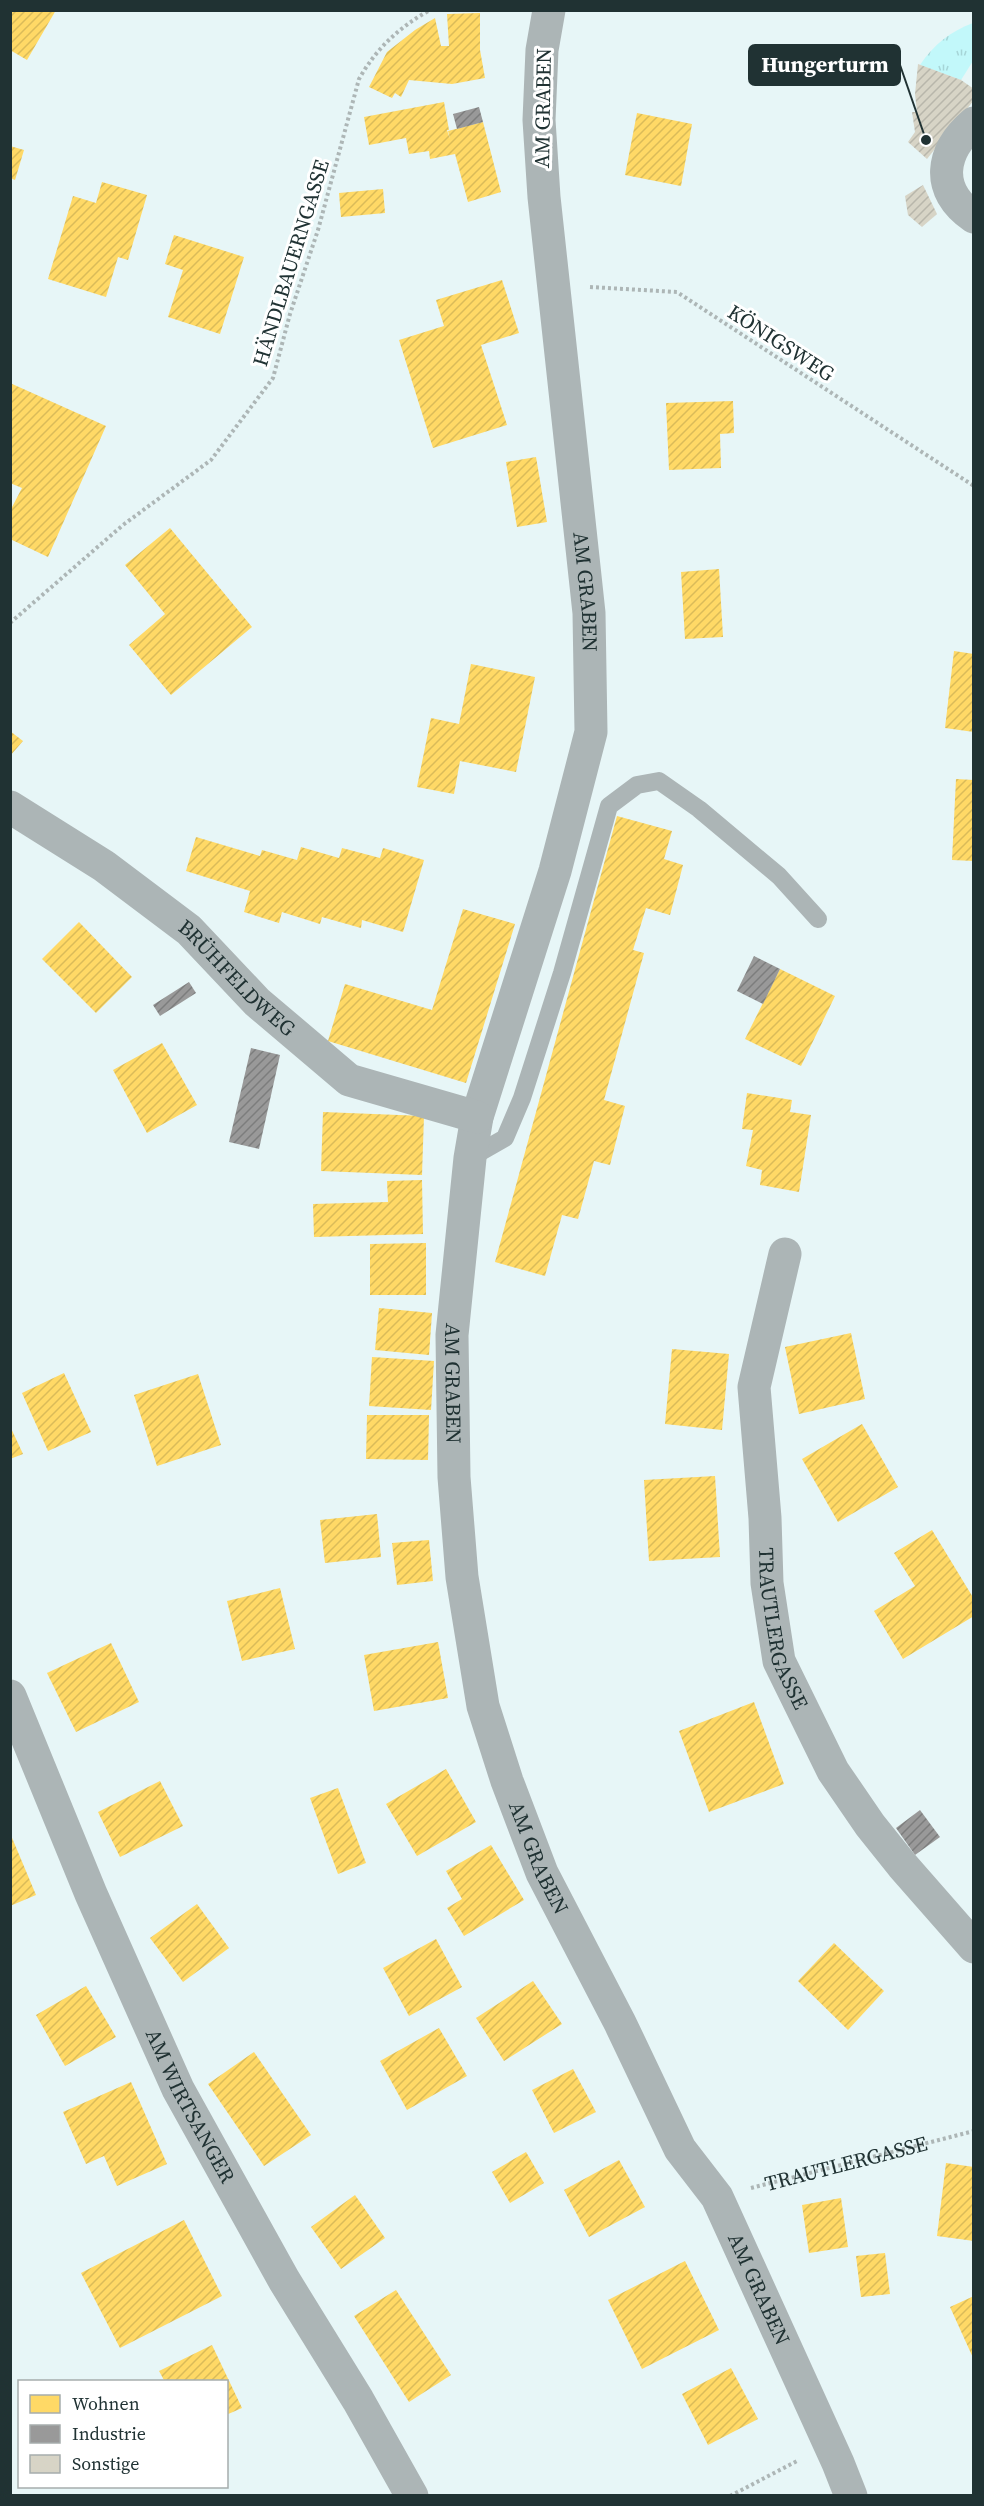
<svg xmlns="http://www.w3.org/2000/svg" width="984" height="2506" viewBox="0 0 984 2506" font-family="'Source Serif 4',serif">
<style>
.grass{fill:url(#grass-tufts)}
.homes{fill:url(#homes-hatch)}
.industry{fill:url(#industry-hatch)}
.building{fill:url(#building-hatch)}
.lines{fill:none;stroke-linecap:round;stroke-linejoin:round}
.path{stroke:#adb6b6;stroke-width:4;stroke-dasharray:3 3;stroke-linecap:butt}
.lane{stroke:#acb5b6;stroke-width:18}
.street{stroke:#acb5b6;stroke-width:33}
.labels{text-anchor:middle;stroke-width:6;stroke-linejoin:round;paint-order:stroke}
.street-label{font-size:21px;fill:#203233;stroke:#fff}
.leader{fill:none;stroke:#203233;stroke-width:2}
.callout-dot{fill:#203233;stroke:#fff;stroke-width:2}
.callout{fill:#203233;stroke:#203233;stroke-width:2}
.callout-label{font-size:22px;text-anchor:middle;font-weight:bold;fill:#fff}
</style>
<defs>
<pattern id="grass-tufts" width="24" height="20" patternUnits="userSpaceOnUse" patternTransform="scale(1.5)"><rect width="24" height="20" fill="#c2f8fa"/><path d="M3 7l-1-3M5 7V3M7 7l1-3M15 17l-1-3M17 17v-4M19 17l1-3" fill="none" stroke="#a6d5d7"/></pattern>
<pattern id="homes-hatch" width="6" height="6" patternUnits="userSpaceOnUse" patternTransform="scale(1.5)"><rect width="6" height="6" fill="#ffd966"/><path d="M-1 1l2-2M0 6l6-6M5 7l2-2" fill="none" stroke="#dabb59"/></pattern>
<pattern id="industry-hatch" width="6" height="6" patternUnits="userSpaceOnUse" patternTransform="scale(1.5)"><rect width="6" height="6" fill="#999"/><path d="M-1 1l2-2M0 6l6-6M5 7l2-2" fill="none" stroke="#7c7d7d"/></pattern>
<pattern id="building-hatch" width="6" height="6" patternUnits="userSpaceOnUse" patternTransform="scale(1.5)"><rect width="6" height="6" fill="#d7d4c6"/><path d="M-1 1l2-2M0 6l6-6M5 7l2-2" fill="none" stroke="#b8b6ab"/></pattern>
</defs>
<rect width="100%" height="100%" fill="#e7f6f7"/>
<path class="grass" d="M 973,23 L 973,61 L 961,80 L 920,65 C 933,45 951,31 973,23 Z"/>
<g class="homes">
<path d="M 10,10 L 56,10 L 27,60 L 10,50 Z"/>
<path d="M 480,13 L 480,50 L 485,78 L 452,84 L 409,80 L 401,97 L 395,93 L 392,98 L 369,87 L 387,52 L 415,30 L 435,18 L 441,46 L 449,46 L 447,14 Z"/>
<path d="M 444,102 L 449,130 L 447,130 L 450,139 L 448,131 L 483,122 L 501,192 L 468,202 L 455,154 L 430,159 L 429,151 L 409,154 L 406,138 L 369,145 L 364,117 Z"/>
<path d="M 637,113 L 692,124 L 681,186 L 625,175 Z"/>
<path d="M 10,146 L 24,150 L 15,180 L 10,178 Z"/>
<path d="M 102,182 L 147,195 L 128,260 L 118,257 L 106,297 L 48,279 L 73,196 L 96,203 Z"/>
<path d="M 383,189 L 385,213 L 341,217 L 339,193 Z"/>
<path d="M 174,235 L 244,257 L 220,334 L 168,317 L 183,270 L 165,264 Z"/>
<path d="M 502,280 L 519,333 L 481,345 L 507,425 L 433,448 L 399,340 L 444,326 L 436,300 Z"/>
<path d="M 10,383 L 106,426 L 48,557 L 10,539 L 10,511 L 22,488 L 10,483 Z"/>
<path d="M 733,401 L 734,433 L 720,434 L 721,468 L 669,470 L 666,403 Z"/>
<path d="M 536,457 L 547,522 L 517,527 L 506,462 Z"/>
<path d="M 170,528 L 252,627 L 171,695 L 129,645 L 165,614 L 125,565 Z"/>
<path d="M 719,569 L 723,637 L 685,639 L 681,572 Z"/>
<path d="M 954,651 L 974,654 L 974,732 L 945,728 Z"/>
<path d="M 471,664 L 535,677 L 516,772 L 460,761 L 454,794 L 417,787 L 431,718 L 459,724 Z"/>
<path d="M 10,731 L 23,741 L 10,756 Z"/>
<path d="M 956,779 L 974,780 L 974,861 L 952,860 Z"/>
<path d="M 617,816 L 672,831 L 664,859 L 683,865 L 670,915 L 646,908 L 633,950 L 644,953 L 604,1100 L 625,1106 L 610,1165 L 594,1161 L 578,1219 L 562,1215 L 545,1276 L 495,1262 Z"/>
<path d="M 196,837 L 260,856 L 262,850 L 297,860 L 301,847 L 339,858 L 342,848 L 380,858 L 383,848 L 424,860 L 403,932 L 362,920 L 361,928 L 322,917 L 320,924 L 282,912 L 279,923 L 244,912 L 250,891 L 186,871 Z"/>
<path d="M 463,909 L 515,924 L 466,1083 L 328,1041 L 345,984 L 432,1010 Z"/>
<path d="M 79,922 L 132,977 L 96,1013 L 42,959 Z"/>
<path d="M 780,969 L 835,996 L 801,1066 L 745,1039 Z"/>
<path d="M 162,1043 L 197,1105 L 147,1133 L 113,1070 Z"/>
<path d="M 747,1093 L 792,1100 L 790,1112 L 811,1115 L 799,1192 L 760,1185 L 762,1170 L 746,1166 L 753,1130 L 742,1129 Z"/>
<path d="M 323,1112 L 424,1116 L 422,1175 L 321,1171 Z"/>
<path d="M 422,1180 L 423,1234 L 314,1237 L 313,1204 L 388,1202 L 387,1181 Z"/>
<path d="M 426,1243 L 426,1295 L 370,1295 L 370,1244 Z"/>
<path d="M 379,1308 L 432,1313 L 429,1355 L 375,1350 Z"/>
<path d="M 851,1333 L 865,1399 L 799,1414 L 785,1347 Z"/>
<path d="M 672,1349 L 729,1354 L 722,1430 L 665,1424 Z"/>
<path d="M 372,1357 L 434,1361 L 431,1410 L 369,1406 Z"/>
<path d="M 64,1373 L 91,1432 L 48,1451 L 22,1393 Z"/>
<path d="M 198,1374 L 221,1445 L 157,1466 L 134,1395 Z"/>
<path d="M 367,1415 L 429,1415 L 428,1460 L 366,1459 Z"/>
<path d="M 862,1424 L 898,1487 L 838,1522 L 802,1459 Z"/>
<path d="M 10,1426 L 23,1454 L 10,1459 Z"/>
<path d="M 715,1476 L 720,1557 L 649,1561 L 644,1480 Z"/>
<path d="M 377,1514 L 381,1557 L 325,1563 L 320,1520 Z"/>
<path d="M 932,1530 L 974,1599 L 974,1616 L 903,1659 L 874,1611 L 915,1586 L 894,1553 Z"/>
<path d="M 429,1540 L 433,1581 L 397,1585 L 392,1543 Z"/>
<path d="M 280,1588 L 295,1649 L 242,1661 L 227,1601 Z"/>
<path d="M 438,1642 L 448,1698 L 374,1711 L 364,1655 Z"/>
<path d="M 111,1643 L 139,1702 L 76,1732 L 47,1673 Z"/>
<path d="M 754,1702 L 784,1784 L 709,1812 L 679,1731 Z"/>
<path d="M 446,1769 L 476,1822 L 417,1856 L 386,1804 Z"/>
<path d="M 160,1781 L 183,1826 L 120,1857 L 98,1812 Z"/>
<path d="M 338,1788 L 366,1863 L 338,1874 L 310,1798 Z"/>
<path d="M 10,1833 L 36,1895 L 10,1906 Z"/>
<path d="M 491,1845 L 524,1900 L 464,1936 L 447,1908 L 462,1899 L 446,1871 Z"/>
<path d="M 197,1904 L 229,1948 L 183,1982 L 150,1938 Z"/>
<path d="M 436,1939 L 462,1987 L 409,2016 L 383,1968 Z"/>
<path d="M 834,1943 L 884,1991 L 848,2030 L 798,1981 Z"/>
<path d="M 533,1981 L 562,2024 L 504,2061 L 476,2018 Z"/>
<path d="M 86,1986 L 116,2037 L 65,2066 L 36,2015 Z"/>
<path d="M 439,2028 L 467,2076 L 407,2110 L 380,2061 Z"/>
<path d="M 254,2052 L 311,2135 L 264,2166 L 208,2084 Z"/>
<path d="M 573,2069 L 596,2112 L 554,2133 L 532,2090 Z"/>
<path d="M 131,2082 L 167,2164 L 117,2186 L 104,2156 L 86,2164 L 63,2112 Z"/>
<path d="M 526,2152 L 544,2183 L 510,2203 L 492,2172 Z"/>
<path d="M 619,2160 L 645,2207 L 589,2237 L 564,2190 Z"/>
<path d="M 946,2163 L 974,2167 L 974,2241 L 937,2236 Z"/>
<path d="M 355,2195 L 385,2238 L 341,2269 L 311,2227 Z"/>
<path d="M 841,2198 L 848,2247 L 809,2253 L 802,2205 Z"/>
<path d="M 184,2220 L 222,2296 L 120,2348 L 81,2273 Z"/>
<path d="M 885,2253 L 890,2294 L 861,2297 L 856,2256 Z"/>
<path d="M 685,2261 L 719,2330 L 642,2369 L 608,2300 Z"/>
<path d="M 396,2290 L 451,2375 L 409,2402 L 354,2316 Z"/>
<path d="M 974,2296 L 974,2360 L 950,2307 Z"/>
<path d="M 212,2345 L 242,2408 L 226,2415 L 226,2382 L 165,2382 L 159,2371 Z"/>
<path d="M 731,2368 L 758,2419 L 708,2445 L 682,2394 Z"/>
</g>
<g class="industry">
<path d="M 479,107 L 483,122 L 457,129 L 453,114 Z"/>
<path d="M 754,956 L 780,969 L 763,1004 L 737,991 Z"/>
<path d="M 189,982 L 196,993 L 160,1016 L 153,1005 Z"/>
<path d="M 251,1048 L 280,1055 L 259,1149 L 229,1142 Z"/>
<path d="M 920,1810 L 940,1837 L 915,1855 L 896,1828 Z"/>
</g>
<g class="building">
<path d="M 918,64 L 961,80 L 974,89 L 974,100 L 927,159 L 908,142 L 915,132 L 912,112 L 917,112 L 915,94 Z"/>
<path d="M 923,185 L 937,214 L 922,227 L 908,215 L 905,196 Z"/>
</g>
<g class="lines">
<g class="path">
<path d="M 974,82 L 974,84"/>
<path d="M 590,287 L 677,292 L 974,486"/>
<path d="M 10,623 L 123,525 L 211,460 L 273,378 L 290,314 L 318,230 L 359,79 C 376,49 399,27 430,10"/>
<path id="s1" d="M 751,2188 L 974,2131"/>
<path d="M 730,2496 L 799,2460"/>
</g>
<path class="lane" d="M 470,1158 L 505,1138 L 522,1098 L 562,973 L 609,806 L 637,785 L 659,781 L 699,809 L 779,876 L 818,919"/>
<g class="street">
<path id="s2" d="M 549,10 L 542,50 L 539,120 L 544,197 L 589,613 L 591,732 L 555,871 L 477,1117 L 470,1158 L 452,1335 L 454,1477 L 462,1577 L 483,1706 L 507,1781 L 542,1873 L 620,2023 L 680,2149 L 717,2197 L 838,2463 L 851,2496"/>
<path d="M 974,123 C 941,151 934,190 974,217"/>
<path id="s3" d="M 10,807 L 104,866 L 189,930 L 257,1002 L 349,1080 L 477,1117"/>
<path id="s4" d="M 785,1254 L 754,1387 L 765,1518 L 767,1583 L 779,1661 L 833,1771 L 870,1825 L 902,1865 L 974,1947"/>
<path id="s5" d="M 10,1696 L 91,1894 L 178,2089 L 284,2280 L 358,2400 L 412,2496"/>
</g>
</g>
<g class="labels">
<g class="street-label">
<text transform="translate(543 108) rotate(-89)" y="7">AM GRABEN</text>
<text transform="translate(291 263) rotate(-73)" y="7">HÄNDLBAUERNGASSE</text>
<text transform="translate(781 343) rotate(33)" y="7">KÖNIGSWEG</text>
<text dy="7" stroke="none"><textPath href="#s2" startOffset="585">AM GRABEN</textPath></text>
<text dy="7" stroke="none"><textPath href="#s3" startOffset="285">BRÜHFELDWEG</textPath></text>
<text dy="7" stroke="none"><textPath href="#s2" startOffset="1395">AM GRABEN</textPath></text>
<text dy="7" stroke="none"><textPath href="#s4" startOffset="381">TRAUTLERGASSE</textPath></text>
<text dy="7" stroke="none"><textPath href="#s2" startOffset="1881">AM GRABEN</textPath></text>
<text dy="7" stroke="none"><textPath href="#s5" startOffset="448">AM WIRTSANGER</textPath></text>
<text dy="7" stroke="none"><textPath href="#s1" startOffset="98">TRAUTLERGASSE</textPath></text>
<text dy="7" stroke="none"><textPath href="#s2" startOffset="2367">AM GRABEN</textPath></text>
</g>
</g>
<path class="leader" d="M926 140L900 65"/>
<circle class="callout-dot" cx="926" cy="140" r="6"/>
<rect class="callout" x="749" y="45" width="151" height="40" rx="6"/>
<g class="callout-label">
<text x="825" y="72">Hungerturm</text>
</g>
<rect width="984" height="2506" fill="none" stroke="#203233" stroke-width="24"/>
<rect x="18" y="2380" width="210" height="108" fill="#ffffff" stroke="#a6adad" stroke-width="1.5"/>
<rect x="30" y="2395" width="30" height="18" fill="#ffd966" stroke="#a6adad" stroke-width="1.5"/>
<text x="72" y="2410" font-size="18" fill="#203233">Wohnen</text>
<rect x="30" y="2425" width="30" height="18" fill="#999999" stroke="#a6adad" stroke-width="1.5"/>
<text x="72" y="2440" font-size="18" fill="#203233">Industrie</text>
<rect x="30" y="2455" width="30" height="18" fill="#d7d4c6" stroke="#a6adad" stroke-width="1.5"/>
<text x="72" y="2470" font-size="18" fill="#203233">Sonstige</text>
</svg>
